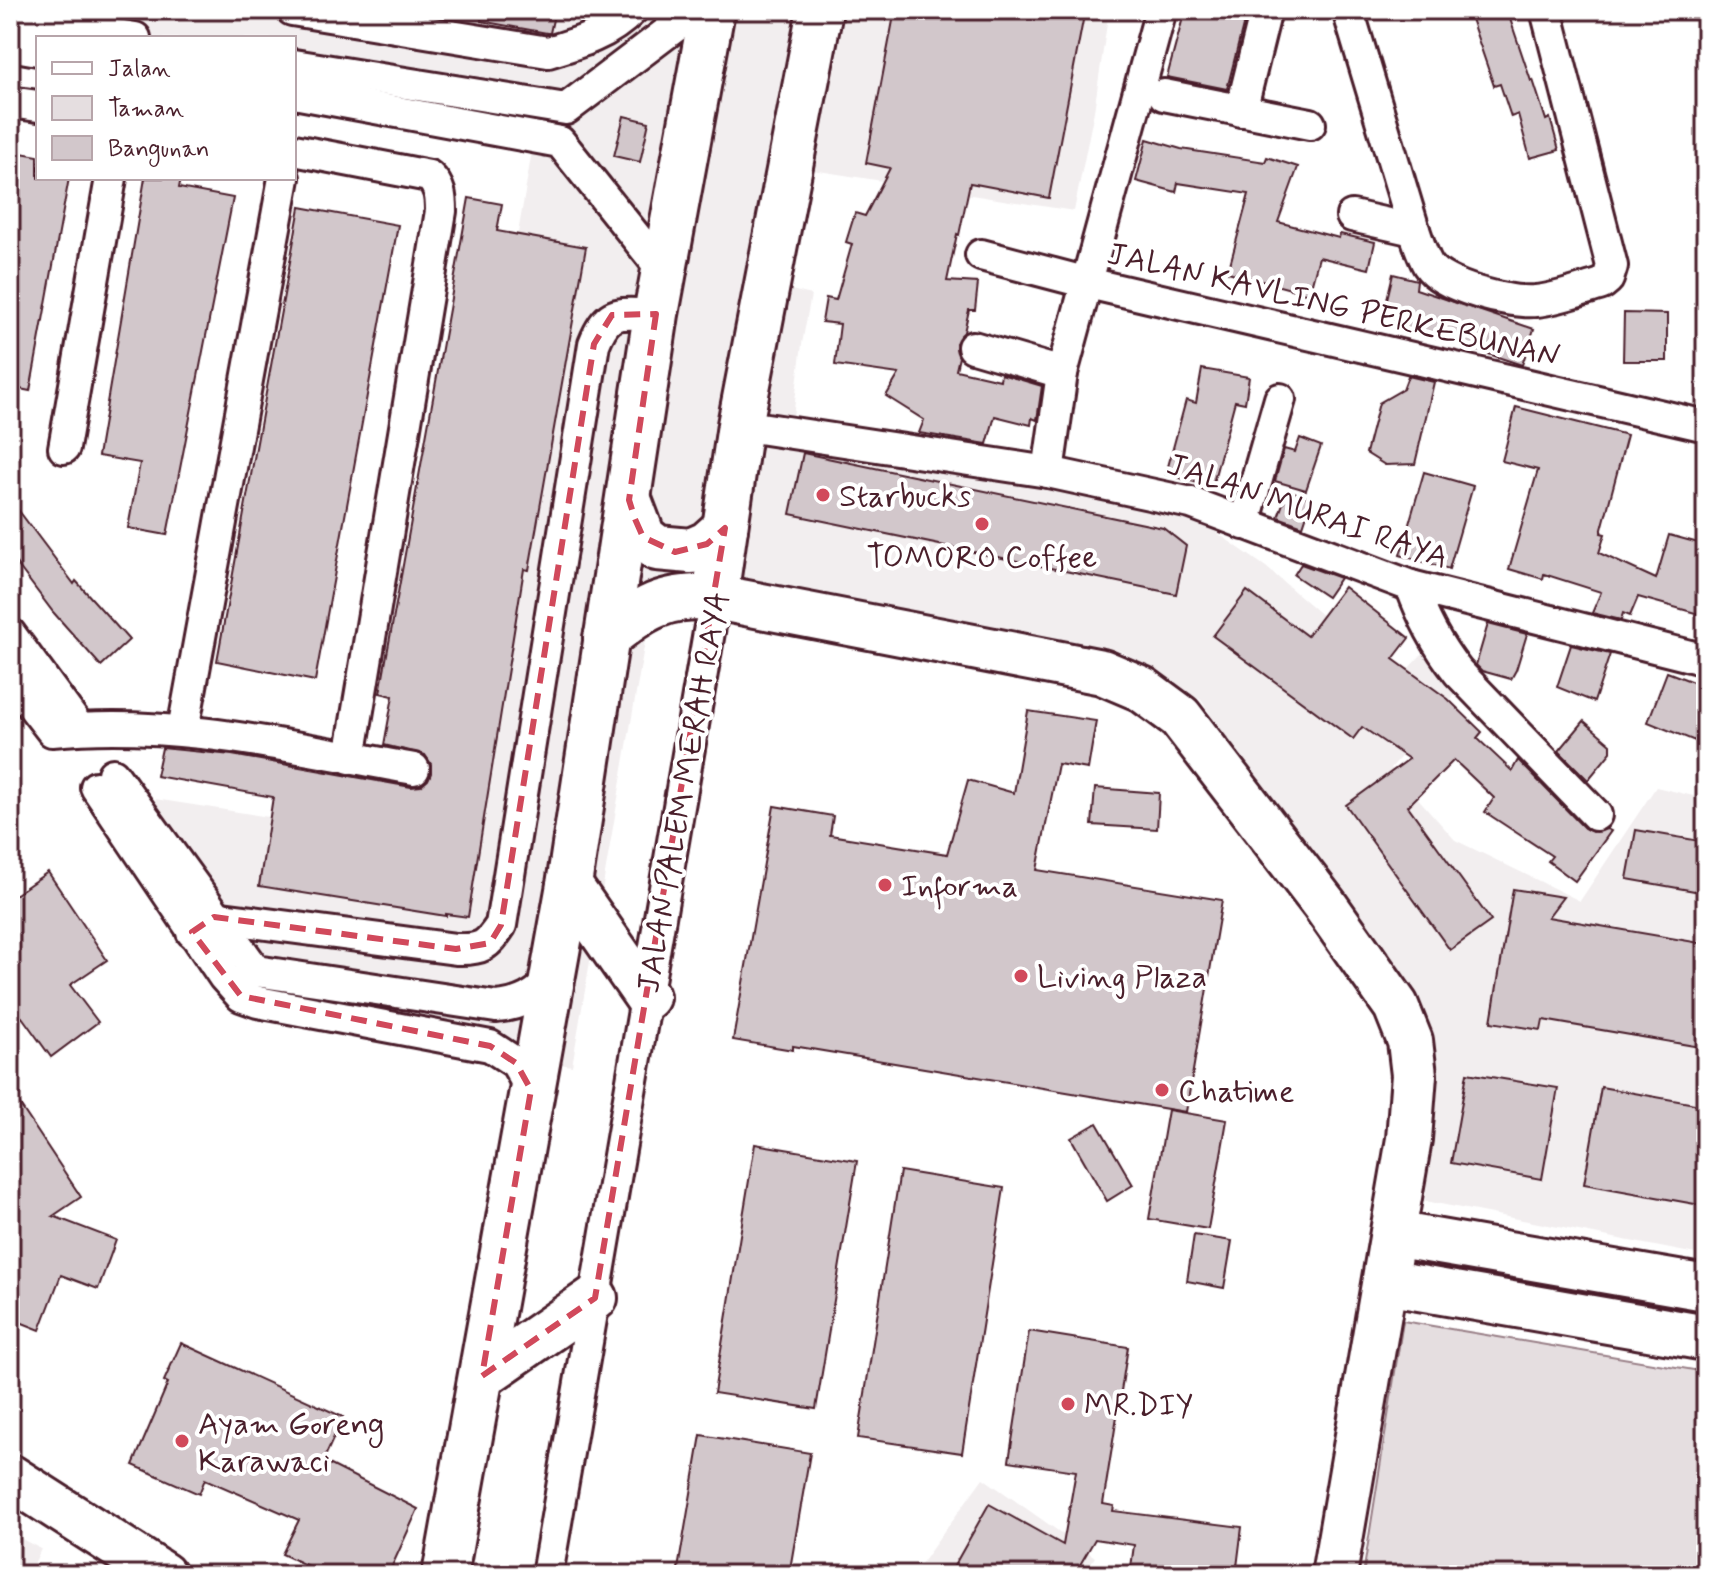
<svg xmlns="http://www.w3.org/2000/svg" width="1716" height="1585" viewBox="0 0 1716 1585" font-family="Mynerve,sans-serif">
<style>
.built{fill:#f2eeef}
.green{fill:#e5dee0;stroke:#987e86;stroke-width:2}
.building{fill:#d2c7cb;stroke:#4a1f2b;stroke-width:2}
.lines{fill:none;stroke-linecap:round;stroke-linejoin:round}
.street-casing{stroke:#4a1f2b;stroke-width:36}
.secondary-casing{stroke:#4a1f2b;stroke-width:50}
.primary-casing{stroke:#4a1f2b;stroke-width:50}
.street{stroke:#fff;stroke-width:30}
.secondary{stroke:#fff;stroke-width:44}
.primary{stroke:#fff;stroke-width:44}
.marked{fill:none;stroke:#d1495b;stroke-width:6;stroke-dasharray:16 10;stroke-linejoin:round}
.poi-dot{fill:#d1495b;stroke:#fff;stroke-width:3}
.labels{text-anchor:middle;stroke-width:8;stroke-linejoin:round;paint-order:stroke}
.street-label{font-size:32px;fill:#4a1f2b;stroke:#fff}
.poi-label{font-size:32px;fill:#4a1f2b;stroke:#fff;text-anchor:start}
</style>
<rect width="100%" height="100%" fill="#fff"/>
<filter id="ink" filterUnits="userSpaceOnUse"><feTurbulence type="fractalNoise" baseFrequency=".0125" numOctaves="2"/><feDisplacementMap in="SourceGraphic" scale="16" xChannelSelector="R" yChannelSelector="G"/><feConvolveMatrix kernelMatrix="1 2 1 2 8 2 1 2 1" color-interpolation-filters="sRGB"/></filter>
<g filter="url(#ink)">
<g class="built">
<path d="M 10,10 L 1109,10 L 1094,111 L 1074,211 L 806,169 L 784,288 L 811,295 L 802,344 L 790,442 L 1047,488 L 1203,523 L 1266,567 L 1397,680 L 1425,651 L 1459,690 L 1391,768 L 1455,840 L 1580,901 L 1656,787 L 1706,799 L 1706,1256 L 1425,1201 L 1437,1090 L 1419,1029 L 1201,700 L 1123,652 L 656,577 L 572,1066 L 260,1015 L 155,799 L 415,840 L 532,151 L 294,110 L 294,38 L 38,38 L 38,67 L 10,62 Z"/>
<path d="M 983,1478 L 1095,1557 L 1083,1575 L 913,1575 Z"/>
<path d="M 10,1533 L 41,1549 L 29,1575 L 10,1575 Z"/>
</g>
<path class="green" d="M 1403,1321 L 1706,1372 L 1706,1575 L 1363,1575 Z"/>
<g class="building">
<path d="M 482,10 L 555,10 L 550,33 L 547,33 L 481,21 Z"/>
<path d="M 895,10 L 1085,10 L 1049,198 L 970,183 L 959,235 L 957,234 L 947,281 L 978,283 L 975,310 L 969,310 L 964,332 L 956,343 L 959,357 L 956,370 L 1000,380 L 1001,374 L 1042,386 L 1037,420 L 1032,418 L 1031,425 L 995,416 L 987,444 L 919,433 L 924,420 L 886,396 L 899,374 L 835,365 L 840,324 L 822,322 L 826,298 L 836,300 L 852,244 L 846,242 L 855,213 L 865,216 L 890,168 L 866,163 Z"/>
<path d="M 1185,10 L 1247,10 L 1227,89 L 1167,77 Z"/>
<path d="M 1468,10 L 1507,10 L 1531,81 L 1533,80 L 1546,120 L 1550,118 L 1559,150 L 1530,158 L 1518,114 L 1511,117 L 1500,84 L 1494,86 Z"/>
<path d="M 624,116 L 649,122 L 640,162 L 614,156 Z"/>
<path d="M 1147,139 L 1181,149 L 1265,162 L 1267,157 L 1298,167 L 1278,222 L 1339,238 L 1340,234 L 1375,242 L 1369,269 L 1319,257 L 1309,294 L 1228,272 L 1249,194 L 1178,183 L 1176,192 L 1136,181 Z"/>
<path d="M 10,151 L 38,156 L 38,178 L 69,178 L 30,391 L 10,387 L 10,284 L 15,259 L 10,258 Z"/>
<path d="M 145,178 L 181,178 L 179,188 L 233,198 L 167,535 L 128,528 L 140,463 L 98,456 Z"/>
<path d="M 469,198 L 502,204 L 497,231 L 586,247 L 529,570 L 524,569 L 468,917 L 446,914 L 446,916 L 259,886 L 273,797 L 156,776 L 162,748 L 232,755 L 411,787 L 421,786 L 428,780 L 431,773 L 431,764 L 425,755 L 384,745 L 393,696 L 380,693 Z"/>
<path d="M 300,207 L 398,225 L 315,681 L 217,661 Z"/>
<path d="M 1393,274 L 1417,280 L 1416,289 L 1534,329 L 1522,365 L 1458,344 L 1460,343 L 1381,324 Z"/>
<path d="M 1624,313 L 1667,314 L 1667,361 L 1623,361 Z"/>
<path d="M 1202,369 L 1249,377 L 1245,403 L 1235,401 L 1212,487 L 1166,474 L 1186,400 L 1196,403 Z"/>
<path d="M 1408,376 L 1434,382 L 1415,464 L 1385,465 L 1366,453 L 1379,403 L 1403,389 Z"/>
<path d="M 1516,407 L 1627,435 L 1601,533 L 1605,534 L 1599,553 L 1656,579 L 1669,535 L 1706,545 L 1706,616 L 1638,597 L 1630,616 L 1623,613 L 1621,620 L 1592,613 L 1601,592 L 1544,574 L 1543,579 L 1509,569 L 1538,470 L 1502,461 Z"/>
<path d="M 1300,438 L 1321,446 L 1306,490 L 1275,481 L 1284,449 L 1295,452 Z"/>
<path d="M 803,453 L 1163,528 L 1186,546 L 1176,594 L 790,514 Z"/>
<path d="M 1424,472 L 1473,486 L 1449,569 L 1400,555 Z"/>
<path d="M 1288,490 L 1312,499 L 1303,526 L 1278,517 Z"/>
<path d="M 10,499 L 74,584 L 76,581 L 129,640 L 101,666 L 53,612 L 10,555 Z"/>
<path d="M 1301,564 L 1340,578 L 1327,597 L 1294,575 Z"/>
<path d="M 1344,587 L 1409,638 L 1393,659 L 1448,699 L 1482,732 L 1477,738 L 1512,771 L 1518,760 L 1584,828 L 1592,832 L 1607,829 L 1611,831 L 1575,881 L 1548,861 L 1552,856 L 1485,812 L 1494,798 L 1454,760 L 1408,806 L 1491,921 L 1450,950 L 1346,805 L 1409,759 L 1362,727 L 1353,739 L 1213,636 L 1247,591 L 1307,636 Z"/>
<path d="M 1488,624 L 1527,634 L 1516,670 L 1511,679 L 1482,671 L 1476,665 Z"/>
<path d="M 1571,645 L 1610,654 L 1594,702 L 1557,687 Z"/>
<path d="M 1667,672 L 1706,687 L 1706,712 L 1695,741 L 1648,722 Z"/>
<path d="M 1028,711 L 1096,721 L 1088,769 L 1058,764 L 1037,870 L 1222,900 L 1186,1112 L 793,1046 L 793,1050 L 733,1040 L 774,806 L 833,816 L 830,835 L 947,854 L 968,780 L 1014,793 Z"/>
<path d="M 1584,721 L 1611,744 L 1611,752 L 1588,780 L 1559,751 Z"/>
<path d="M 1095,788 L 1159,793 L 1157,829 L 1092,825 Z"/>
<path d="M 1636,830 L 1706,842 L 1706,893 L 1627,879 Z"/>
<path d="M 48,872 L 107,960 L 70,985 L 98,1022 L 51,1057 L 22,1017 L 10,1025 L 10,898 Z"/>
<path d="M 1513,889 L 1563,897 L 1548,917 L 1706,944 L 1706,1048 L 1543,1020 L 1541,1030 L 1491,1022 Z"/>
<path d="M 1467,1073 L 1558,1088 L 1542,1179 L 1451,1163 Z"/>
<path d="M 1601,1087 L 1706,1106 L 1706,1206 L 1584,1184 Z"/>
<path d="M 10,1090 L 81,1197 L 53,1216 L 116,1240 L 98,1289 L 61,1275 L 40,1330 L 10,1318 Z"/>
<path d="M 1168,1110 L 1227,1120 L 1208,1229 L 1149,1219 Z"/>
<path d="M 1097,1123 L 1133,1185 L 1107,1201 L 1071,1138 Z"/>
<path d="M 755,1144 L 857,1161 L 816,1409 L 714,1393 Z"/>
<path d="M 900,1171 L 1004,1188 L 962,1453 L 858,1438 Z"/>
<path d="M 1194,1235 L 1232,1241 L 1224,1288 L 1187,1281 Z"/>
<path d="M 1029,1331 L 1128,1347 L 1103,1504 L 1114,1506 L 1113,1511 L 1242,1527 L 1236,1575 L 1130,1575 L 1134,1545 L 1095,1539 L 1074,1575 L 949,1575 L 989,1504 L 1063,1545 L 1076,1471 L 1009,1461 Z"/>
<path d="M 181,1343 L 343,1417 L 323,1461 L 418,1509 L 388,1575 L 327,1575 L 282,1554 L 299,1520 L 205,1479 L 199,1494 L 133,1465 L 168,1383 L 164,1381 Z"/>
<path d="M 701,1435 L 810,1453 L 789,1575 L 677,1575 Z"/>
</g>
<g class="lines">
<g class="street-casing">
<g id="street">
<path d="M 292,10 L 548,52 C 579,43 609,34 632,10"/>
<path d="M 1348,10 L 1414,230 C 1418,241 1422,255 1428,265 C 1442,287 1511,304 1536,301 C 1558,299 1581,290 1602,284 L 1608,279 L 1612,266 L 1546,10"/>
<path d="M 10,17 L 135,38"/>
<path d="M 10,45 L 38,50"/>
<path d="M 294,65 L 566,109 L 697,10"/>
<path d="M 294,93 L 560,142 L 664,272"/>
<path d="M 1164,95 L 1310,124"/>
<path d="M 10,102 L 38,106"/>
<path d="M 1241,111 L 1266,10"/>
<path d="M 294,150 L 429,176 C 440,186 441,197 441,211 L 350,758"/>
<path d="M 1352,216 L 1414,230"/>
<path d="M 981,255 L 1088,283 L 1706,426"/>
<path d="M 973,347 L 1062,373"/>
<path d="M 740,425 L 1048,472 L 1191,503 L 1411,586 L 1706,660"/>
<path d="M 64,448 L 111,178"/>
<path d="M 1048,472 L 1062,373 L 1161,10"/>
<path d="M 1244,524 L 1280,399"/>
<path d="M 1411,586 C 1423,618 1436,644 1458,672 L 1596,815"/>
<path d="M 10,634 L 79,728"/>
<path d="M 10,677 L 52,731 C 174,718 295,748 414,769"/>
<path d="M 183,730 L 284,178"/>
<path d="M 113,774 L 256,971 L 496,1007 C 520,1005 537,996 553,978"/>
<path d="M 96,787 L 224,977 L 241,996 L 258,1002 L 490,1046 L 516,1063 L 531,1090"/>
<path d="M 192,932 L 214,917 L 456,949 C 482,950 487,946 501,925 L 594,344 C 609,306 619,315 656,314"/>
<path d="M 547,1575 L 715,597"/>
</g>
</g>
<g class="secondary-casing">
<g id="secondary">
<path d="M 629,500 L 643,537 L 657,548 L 691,551 L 707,544 L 725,528"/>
<path d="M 715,597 L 740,425 L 820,10"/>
<path d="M 606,638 C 646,607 662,595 715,597 L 1102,672 L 1142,689 L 1180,717 L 1324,904 L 1396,1006 L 1410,1041 L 1414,1075 L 1409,1139 L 1334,1575"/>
<path d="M 569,885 L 647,997"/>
<path d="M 1393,1234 L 1706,1288"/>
<path d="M 1385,1282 L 1706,1338"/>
<path d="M 482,1376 L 595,1298"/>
<path d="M 445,1575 L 569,885 L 656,314 L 712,10"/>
</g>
</g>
<g class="primary-casing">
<path id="primary" d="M 10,1477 L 163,1575"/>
</g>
<use href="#street" class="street"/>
<use href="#secondary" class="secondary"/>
<use href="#primary" class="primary"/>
</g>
</g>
<path class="marked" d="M 656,314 L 629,500 L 635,519 L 643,537 L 675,552 L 707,544 L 725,528 L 595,1298 L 482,1376 L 531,1090 L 516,1063 L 490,1046 L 241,996 L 192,932 L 214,917 L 456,949 L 490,943 L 501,925 L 594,344 L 612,315 Z"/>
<g class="poi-dot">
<circle cx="823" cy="495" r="8"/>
<circle cx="982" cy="524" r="8"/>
<circle cx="885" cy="885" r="8"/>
<circle cx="1021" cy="976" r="8"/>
<circle cx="1162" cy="1090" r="8"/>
<circle cx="1068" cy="1404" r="8"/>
<circle cx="182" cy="1441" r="8"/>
</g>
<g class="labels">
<g class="street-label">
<text transform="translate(1334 304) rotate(13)" y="11">JALAN KAVLING PERKEBUNAN</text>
<text transform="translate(1308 510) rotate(19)" y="11">JALAN MURAI RAYA</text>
<text transform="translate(682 792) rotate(-80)" y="11">JALAN PALEM MERAH RAYA</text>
</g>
<g class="poi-label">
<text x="839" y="506">Starbucks</text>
<text x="982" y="567" text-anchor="middle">TOMORO Coffee</text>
<text x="901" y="896">Informa</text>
<text x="1037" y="987">Living Plaza</text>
<text x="1178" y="1101">Chatime</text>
<text x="1084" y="1415">MR.DIY</text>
<text x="198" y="1434">Ayam Goreng<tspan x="198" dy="37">Karawaci</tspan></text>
</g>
</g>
<rect width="1716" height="1585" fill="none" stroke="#fff" stroke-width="40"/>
<rect x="20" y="20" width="1676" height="1545" fill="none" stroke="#4a1f2b" stroke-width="3" filter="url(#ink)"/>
<rect x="36" y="36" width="260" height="144" fill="#ffffff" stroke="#b7a5aa" stroke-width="2"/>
<rect x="52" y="62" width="40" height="12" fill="#ffffff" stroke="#b7a5aa" stroke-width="2"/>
<text x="108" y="76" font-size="24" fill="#4a1f2b">Jalan</text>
<rect x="52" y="96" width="40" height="24" fill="#e5dee0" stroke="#b7a5aa" stroke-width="2"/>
<text x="108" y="116" font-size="24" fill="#4a1f2b">Taman</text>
<rect x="52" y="136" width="40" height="24" fill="#d2c7cb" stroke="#b7a5aa" stroke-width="2"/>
<text x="108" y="156" font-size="24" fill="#4a1f2b">Bangunan</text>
</svg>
